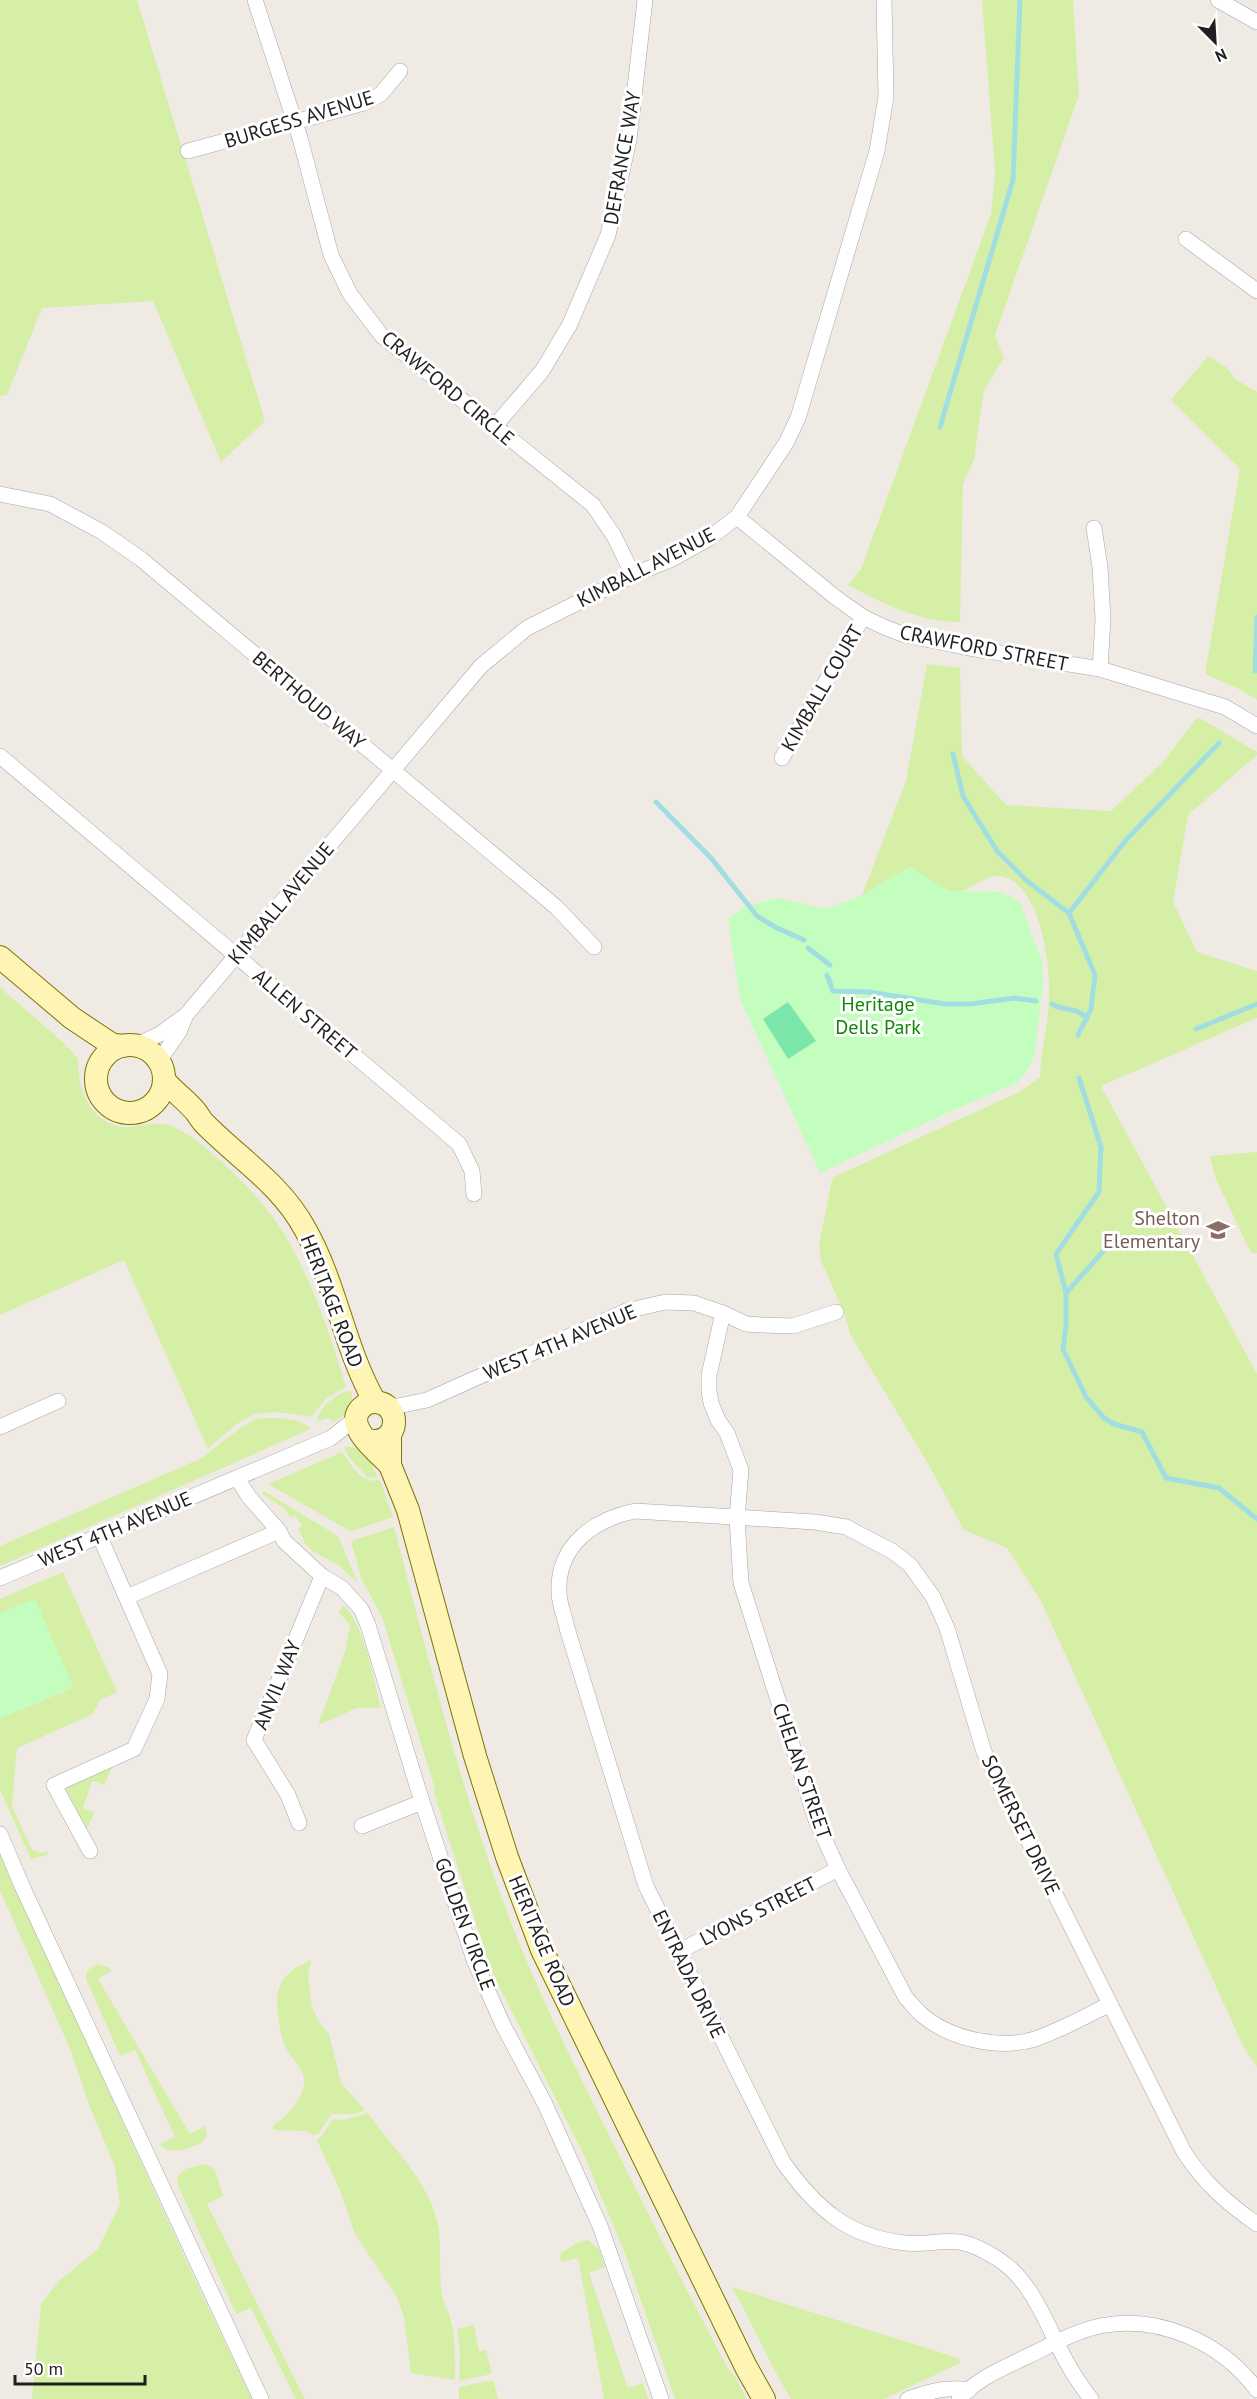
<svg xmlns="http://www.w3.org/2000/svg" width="1257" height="2399" viewBox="0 0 1257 2399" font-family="'PT Sans',sans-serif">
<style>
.grass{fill:#d6efa6}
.park{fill:#c4febe}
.pitch{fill:#7ce6aa}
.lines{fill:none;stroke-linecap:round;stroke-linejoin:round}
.stream{stroke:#a1dee2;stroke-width:5}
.street-casing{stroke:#a6a6a6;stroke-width:16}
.secondary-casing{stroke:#7c7400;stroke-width:24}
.street{stroke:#fff;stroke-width:15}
.secondary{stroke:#fef5b4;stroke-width:22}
.labels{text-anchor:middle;stroke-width:6;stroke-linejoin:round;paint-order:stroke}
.street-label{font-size:20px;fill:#1f1f1f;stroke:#fff}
.park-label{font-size:20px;fill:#0f8703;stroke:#fff}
.education-label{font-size:20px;fill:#785e54;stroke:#fff;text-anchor:end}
</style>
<rect width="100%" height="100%" fill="#f0eae4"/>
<g class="grass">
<path d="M 0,0 L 137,0 L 265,421 L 221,462 L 153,301 L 42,308 L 7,395 L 0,396 Z"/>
<path d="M 982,0 L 1073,0 L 1079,95 L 995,335 L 1004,358 L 984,390 L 974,459 L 963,484 L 960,622 C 918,622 884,604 848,585 L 861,569 L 991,214 L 995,172 Z"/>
<path d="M 1208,356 L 1226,367 L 1235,379 L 1257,392 L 1257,700 L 1241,690 L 1205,674 L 1240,469 L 1171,400 Z"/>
<path d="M 927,664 L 960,668 L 962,756 L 1006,805 L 1111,811 L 1161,764 L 1198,717 L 1257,752 L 1257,755 L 1188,815 L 1173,902 L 1197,952 L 1257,971 L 1257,1018 L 1101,1086 L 1257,1374 L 1257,2067 L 1243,2046 L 1041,1601 L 1007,1548 L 964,1530 L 930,1467 L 851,1336 L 844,1313 L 821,1261 L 819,1244 L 832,1180 L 836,1176 L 1019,1092 L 1040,1077 C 1041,1049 1049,1022 1049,995 C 1050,963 1041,888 1004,877 C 983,871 970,897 949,891 C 936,887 921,874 910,867 L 862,895 L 906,781 Z"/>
<path d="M 0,987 C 11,998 74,1049 77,1058 C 79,1063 78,1071 79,1076 C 81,1089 86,1103 95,1113 C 127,1143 147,1113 176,1128 C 196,1138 210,1151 226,1166 C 243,1182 259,1198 272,1216 C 306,1261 330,1333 346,1387 L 327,1398 L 311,1417 C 253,1407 251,1411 208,1449 L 124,1260 L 0,1315 Z"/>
<path d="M 1257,1152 L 1257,1253 L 1251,1253 L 1215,1177 L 1210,1156 Z"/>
<path d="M 347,1391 L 352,1392 C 353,1406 346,1416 333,1422 L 330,1418 L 317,1421 C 320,1406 334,1396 347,1391 Z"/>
<path d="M 259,1418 C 275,1418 299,1416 311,1429 L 0,1566 L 0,1546 L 202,1458 L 244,1425 Z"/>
<path d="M 344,1447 C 359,1446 366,1453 375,1463 L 372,1465 L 378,1478 L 367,1477 L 349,1457 Z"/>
<path d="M 342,1452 C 352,1465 361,1485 380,1480 L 393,1517 L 352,1531 L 348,1530 L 268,1484 Z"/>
<path d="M 264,1491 L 338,1536 L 358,1583 L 338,1565 L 314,1552 L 306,1545 L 298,1528 L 302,1526 L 295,1515 L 290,1518 L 284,1508 L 262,1494 Z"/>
<path d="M 394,1527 C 429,1660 462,1796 512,1925 C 540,1996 573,2063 607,2131 C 646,2210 686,2289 727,2367 L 736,2378 L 746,2399 L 675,2399 L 624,2251 L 583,2153 L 491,1970 L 433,1790 L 435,1789 L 382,1617 L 361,1578 L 351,1541 Z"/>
<path d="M 63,1572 L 117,1692 L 100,1700 L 93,1714 L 17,1748 L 12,1806 L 32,1850 L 44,1853 L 47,1851 L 48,1855 L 31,1859 L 0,1790 L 0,1718 L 72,1688 L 0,1613 L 0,1599 Z"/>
<path d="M 343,1605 C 365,1625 373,1678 381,1708 L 357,1708 L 318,1725 L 345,1652 L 350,1625 L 339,1612 Z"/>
<path d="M 113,1766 L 104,1785 L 92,1781 L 83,1808 L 95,1812 L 86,1830 L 66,1788 Z"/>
<path d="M 0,1850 C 83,2033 164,2218 252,2399 L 32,2399 L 41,2304 L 60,2280 L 98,2249 L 120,2204 L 115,2167 L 90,2107 L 70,2049 L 0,1890 Z"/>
<path d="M 311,1960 L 308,1977 L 312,2007 L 321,2025 L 329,2034 L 341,2083 L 365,2110 L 355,2114 L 332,2114 L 318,2134 L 313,2135 L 306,2131 L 273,2130 L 274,2125 C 287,2117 305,2097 304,2080 C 304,2069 292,2059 286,2048 C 282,2040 280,2031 279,2022 C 273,1989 279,1974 311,1960 Z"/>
<path d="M 96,1964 L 109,1967 L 111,1971 L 98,1979 L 190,2134 L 205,2126 L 207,2135 L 202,2143 C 189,2148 169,2157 160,2144 L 175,2137 L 135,2050 L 120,2056 L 86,1979 L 87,1971 Z"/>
<path d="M 368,2113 C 393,2150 432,2183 439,2230 C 441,2251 439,2274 442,2295 C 444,2304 449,2312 451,2321 C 456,2340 455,2361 455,2380 L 411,2373 L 404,2317 L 397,2297 L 355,2234 L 341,2193 L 317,2140 L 323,2134 L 333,2119 L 343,2120 Z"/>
<path d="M 206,2164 L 215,2170 L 223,2196 L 207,2204 L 305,2399 L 296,2399 L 251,2308 L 236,2314 L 177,2183 L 178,2176 L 185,2169 Z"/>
<path d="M 588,2240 L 599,2249 L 605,2267 L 589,2273 L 628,2388 L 643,2383 L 648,2399 L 604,2399 L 578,2258 L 562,2262 L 560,2257 L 561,2253 L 577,2243 Z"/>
<path d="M 732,2287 L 958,2358 L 960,2363 L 884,2399 L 791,2399 C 769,2363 753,2324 732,2287 Z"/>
<path d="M 474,2325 L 479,2351 L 486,2350 L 492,2374 L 459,2381 L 460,2352 L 457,2329 Z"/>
<path d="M 493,2380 L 498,2399 L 459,2399 L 459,2387 Z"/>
</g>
<g class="park">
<path d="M 910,867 L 949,891 L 1001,892 L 1019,901 L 1042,960 L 1043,984 L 1035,1052 L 1030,1066 L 1017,1083 L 949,1112 L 820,1173 L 740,999 L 728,919 L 745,906 L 778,898 L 825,909 L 862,895 Z"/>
<path d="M 35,1599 L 73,1687 L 0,1718 L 0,1613 Z"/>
</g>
<path class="pitch" d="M 788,1002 L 816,1041 L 788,1059 L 763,1019 Z"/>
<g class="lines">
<g class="stream">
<path d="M 940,427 L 1013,180 L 1020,0"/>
<path d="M 1255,671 L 1257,617"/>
<path d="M 953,754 L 963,796 L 997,851 L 1027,881 L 1069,913 L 1095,975 L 1091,1009 L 1078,1035"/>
<path d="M 656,802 L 711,858 L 757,916 L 775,927 L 804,940"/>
<path d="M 1069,913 L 1126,840 L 1219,743"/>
<path d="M 808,948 L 830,965"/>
<path d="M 827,975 L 833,991 L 869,992 L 945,1004 L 971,1004 L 1014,998 L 1036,1001"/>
<path d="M 1052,1004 C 1065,1012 1072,1005 1087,1018"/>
<path d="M 1196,1029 L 1257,1004"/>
<path d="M 1079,1078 L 1101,1147 L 1099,1192 L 1056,1254 L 1066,1293 L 1066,1326 L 1063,1349 L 1086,1397 L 1104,1418 L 1114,1424 L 1142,1432 L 1166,1478 L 1219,1488 L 1257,1519"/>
<path d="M 1066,1293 L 1116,1237"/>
</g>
<g class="street-casing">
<g id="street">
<path d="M 255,0 L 300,138 L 331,255 L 350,294 L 382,336 L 593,505 L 614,536 L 633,575"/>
<path d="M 1218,0 L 1257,22"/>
<path d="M 188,151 L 364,103 L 381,94 L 400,71"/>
<path d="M 1186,239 L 1257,291"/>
<path d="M 494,427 L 542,371 L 569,326 L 608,235 L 629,140 L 645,0"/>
<path d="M 0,494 L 50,504 L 102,532 L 141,559 L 556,907 L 594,947"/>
<path d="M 737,517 L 835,597 L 863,617 L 884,627 L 905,635 L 969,648 L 1100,669 L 1225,707 L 1257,726"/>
<path d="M 1094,528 L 1100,567 L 1103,619 L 1100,669"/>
<path d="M 0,756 L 459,1144 L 472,1171 L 474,1194"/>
<path d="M 782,758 L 863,617"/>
<path d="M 136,1045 L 160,1034 L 186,1015 L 481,666 L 527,628 L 633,575 L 672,559 L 708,539 L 737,517 L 786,443 L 798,418 L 877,151 L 886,97 L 884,0"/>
<path d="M 162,1065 L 163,1055 L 179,1032 L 186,1015"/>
<path d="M 723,1313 L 709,1375 L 709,1391 L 711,1403 L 718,1420 L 727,1433 L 741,1470 L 737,1518 L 741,1583 L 816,1820 L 838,1869 L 906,1998 C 911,2003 916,2010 922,2015 C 950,2039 999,2050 1035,2039 C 1061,2030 1086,2016 1110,2004"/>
<path d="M 388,1406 L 398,1406 L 427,1400 L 626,1311 L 665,1302 L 694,1303 L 723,1313 L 746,1324 L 762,1325 L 793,1326 L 836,1312"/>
<path d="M 0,1427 L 58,1401"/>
<path d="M 237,1478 L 249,1497 L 279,1531 L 284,1541 L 322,1576 L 342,1588 L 361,1609 L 368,1625 L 419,1792 L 474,1960 L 503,2025 L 545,2104 L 600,2226 L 661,2399"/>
<path d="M 0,1578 L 331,1438 L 356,1418"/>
<path d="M 127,1597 L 279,1531"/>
<path d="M 299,1823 L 288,1795 L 254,1740 L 322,1576"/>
<path d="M 362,1826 L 422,1802"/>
<path d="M 0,1834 L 22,1886 L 261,2399"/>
<path d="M 90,1851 L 54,1785 L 134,1749 L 157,1699 L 160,1674 L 99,1535"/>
<path d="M 678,1952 L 838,1869"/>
<path d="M 908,2399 C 929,2392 946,2386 969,2390"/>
<path d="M 959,2399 C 976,2379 1005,2367 1028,2356 C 1051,2345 1076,2331 1100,2326 C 1159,2314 1222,2343 1257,2390"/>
<path d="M 1091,2399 C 1082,2387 1073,2374 1066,2361 C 1047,2326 1033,2281 998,2259 C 987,2252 972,2244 960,2242 C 942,2240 923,2245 905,2243 C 847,2237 815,2207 783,2162 L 646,1886 L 567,1628 C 565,1617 559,1604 559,1592 C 557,1545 595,1519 635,1511 L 815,1522 L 846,1527 L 892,1551 L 910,1565 L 933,1597 L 947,1628 L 984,1752 L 1184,2152 C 1204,2183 1228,2204 1257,2224"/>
</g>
</g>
<g class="secondary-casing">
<g id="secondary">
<path d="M 0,957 L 72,1018 L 111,1044 L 122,1046"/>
<circle cx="130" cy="1079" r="34"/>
<path d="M 164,1080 C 174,1092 187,1101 196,1112 C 199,1116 201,1120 204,1123 C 238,1158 281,1184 305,1229 C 336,1283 344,1348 375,1402"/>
<path d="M 390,1434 L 390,1465 L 408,1510 L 475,1756 L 507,1857 L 542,1950 L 746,2367 L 764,2399"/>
<path d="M 367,1440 C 401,1448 403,1401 373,1402 C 367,1403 361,1407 358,1412 C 348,1430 379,1453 390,1465"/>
</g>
</g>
<use href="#street" class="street"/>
<use href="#secondary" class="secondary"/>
</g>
<defs>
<g id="school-bare" transform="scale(1.8)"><path d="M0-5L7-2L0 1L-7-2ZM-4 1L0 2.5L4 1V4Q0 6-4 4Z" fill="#8d6e63" stroke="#fff" stroke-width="2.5" paint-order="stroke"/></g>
</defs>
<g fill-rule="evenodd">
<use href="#school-bare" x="1218" y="1230"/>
</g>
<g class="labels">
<g class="street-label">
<text transform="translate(299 119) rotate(-17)" y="7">BURGESS AVENUE</text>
<text transform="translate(622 158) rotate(-80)" y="7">DEFRANCE WAY</text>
<text transform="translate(448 388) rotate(40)" y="7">CRAWFORD CIRCLE</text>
<text transform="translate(646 567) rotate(-27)" y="7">KIMBALL AVENUE</text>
<text transform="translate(984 648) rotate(11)" y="7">CRAWFORD STREET</text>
<text transform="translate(822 688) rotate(-60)" y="7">KIMBALL COURT</text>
<text transform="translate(309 700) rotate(40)" y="7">BERTHOUD WAY</text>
<text transform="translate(281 903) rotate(-50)" y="7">KIMBALL AVENUE</text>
<text transform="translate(305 1014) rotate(40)" y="7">ALLEN STREET</text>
<text transform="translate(332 1301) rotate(69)" y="7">HERITAGE ROAD</text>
<text transform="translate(560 1342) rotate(-23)" y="7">WEST 4TH AVENUE</text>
<text transform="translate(115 1529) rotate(-23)" y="7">WEST 4TH AVENUE</text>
<text transform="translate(277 1685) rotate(-68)" y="7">ANVIL WAY</text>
<text transform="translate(802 1771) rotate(71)" y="7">CHELAN STREET</text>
<text transform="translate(1021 1825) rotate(64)" y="7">SOMERSET DRIVE</text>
<text transform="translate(758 1911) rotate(-27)" y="7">LYONS STREET</text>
<text transform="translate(465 1924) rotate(70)" y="7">GOLDEN CIRCLE</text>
<text transform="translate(542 1941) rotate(67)" y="7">HERITAGE ROAD</text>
<text transform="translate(689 1974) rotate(64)" y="7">ENTRADA DRIVE</text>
</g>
<g class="park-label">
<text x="878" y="1011">Heritage<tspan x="878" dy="23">Dells Park</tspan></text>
</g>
<g class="education-label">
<text x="1200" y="1225">Shelton<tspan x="1200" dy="23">Elementary</tspan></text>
</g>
</g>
<g transform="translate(1215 42) rotate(156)" stroke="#ffffff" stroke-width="4.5" paint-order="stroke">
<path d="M0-4.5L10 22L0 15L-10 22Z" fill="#1f1f1f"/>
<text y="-9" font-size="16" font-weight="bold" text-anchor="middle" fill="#1f1f1f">N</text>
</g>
<path d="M15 2375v9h130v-9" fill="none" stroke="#1f1f1f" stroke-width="3"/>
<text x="24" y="2375" font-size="18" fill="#1f1f1f" stroke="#ffffff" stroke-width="4.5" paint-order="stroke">50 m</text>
</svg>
